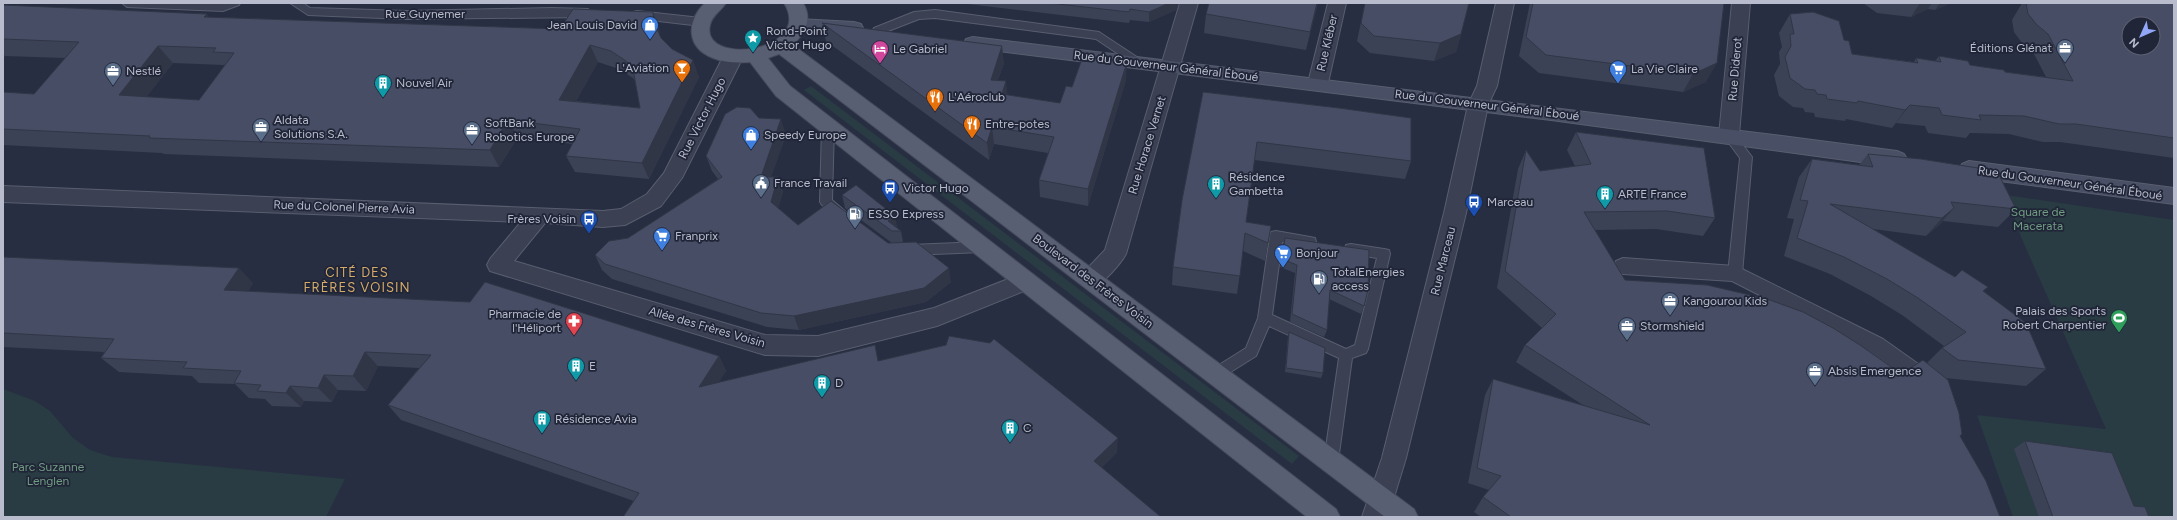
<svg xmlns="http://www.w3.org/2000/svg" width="2177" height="520" viewBox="0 0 2177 520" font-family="Figtree,sans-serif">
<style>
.green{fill:#293b43}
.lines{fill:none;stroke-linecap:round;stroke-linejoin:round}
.service-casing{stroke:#595e6f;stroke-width:2}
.pedestrian-casing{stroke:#595e6f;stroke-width:2}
.minor-casing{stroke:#595e6f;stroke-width:2}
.tertiary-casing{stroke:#595e6f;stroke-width:2}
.secondary-casing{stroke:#595e6f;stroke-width:2}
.primary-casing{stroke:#45495b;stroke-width:2}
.service{fill:#3b4152;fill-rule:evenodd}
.pedestrian{fill:#3b4152;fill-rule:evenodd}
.minor{fill:#3b4152;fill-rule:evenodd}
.tertiary{fill:#3b4152;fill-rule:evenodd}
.secondary{fill:#494f65;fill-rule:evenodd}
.primary{fill:#595f72;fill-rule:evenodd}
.wall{fill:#3c4256;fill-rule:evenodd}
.shaded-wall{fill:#313646}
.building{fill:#464d64;stroke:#313646;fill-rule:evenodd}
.labels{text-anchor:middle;stroke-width:3.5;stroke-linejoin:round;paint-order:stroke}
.street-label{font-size:12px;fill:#b8bccc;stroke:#202537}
.poi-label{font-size:12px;fill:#b8bccc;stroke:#202537;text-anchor:start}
.park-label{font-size:12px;fill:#709c82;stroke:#202537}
.neighbourhood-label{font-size:13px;letter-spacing:1px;fill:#d5ab6a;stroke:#202537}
</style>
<rect width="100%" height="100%" fill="#272e42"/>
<g class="green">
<path d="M 811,86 L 1299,456 L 1292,464 L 804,90 Z"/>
<path d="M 2006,195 L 2174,220 L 2174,517 L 2013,517 L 1977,415 L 2106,429 L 2021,237 Z"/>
<path d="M 3,389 L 35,401 L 50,411 L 73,438 L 90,450 L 112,457 L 345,479 L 326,517 L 3,517 Z"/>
</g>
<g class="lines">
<g class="service-casing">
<g id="service">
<path d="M 122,3 L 240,3 L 239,5 L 223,11 L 127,7 Z"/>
<path d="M 290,3 L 303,3 L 310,8 L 406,11 L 552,8 L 588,9 L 593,13 L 588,17 L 406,19 L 308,15 Z"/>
<path d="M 935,10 L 1099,32 L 1146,63 L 1140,67 L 1136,66 L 1096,39 L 935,18 L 919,19 L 878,35 L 872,31 L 874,28 L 914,12 Z"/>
<path d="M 637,11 L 701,18 L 706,22 L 701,26 L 633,18 L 632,15 L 633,12 Z"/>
<path d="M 828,122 L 834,126 L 832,200 L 847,213 L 845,216 L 841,218 L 822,205 L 820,202 L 822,126 Z"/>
<path d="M 1729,131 L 1733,132 L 1752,157 L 1742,274 L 1740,278 L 1735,279 L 1730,278 L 1728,274 L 1740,158 L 1723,135 Z"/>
<path d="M 1276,231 L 1310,237 L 1315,238 L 1316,242 L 1315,246 L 1310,247 L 1282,242 L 1272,315 L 1346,349 L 1355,345 L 1377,258 L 1346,253 L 1345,249 L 1346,245 L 1351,244 L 1384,249 L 1389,250 L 1390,254 L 1368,349 L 1366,353 L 1352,358 L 1338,461 L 1336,466 L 1331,468 L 1326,466 L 1324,461 L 1339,358 L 1269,326 L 1256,356 L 1221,378 L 1216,380 L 1211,378 L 1209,374 L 1211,370 L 1246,348 L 1258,318 L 1270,236 L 1271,232 Z"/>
<path d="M 982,242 L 987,243 L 988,247 L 987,251 L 982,252 L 910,255 L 905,254 L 904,250 L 905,246 L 910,245 Z"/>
</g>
</g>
<g class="pedestrian-casing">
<path id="pedestrian" d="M 1623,258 L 1735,266 L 1742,269 L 1883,339 L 1938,378 L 1941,384 L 1938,390 L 1931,393 L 1924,390 L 1869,351 L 1732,281 L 1623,274 L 1616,271 L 1613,266 L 1616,261 Z"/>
</g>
<g class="minor-casing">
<g id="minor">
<path d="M 1180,3 L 1198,3 L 1126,254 C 1121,263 1102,286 1092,287 C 1089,288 1086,286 1083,285 L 1080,279 L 1083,273 L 1105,250 Z"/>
<path d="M 1328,3 L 1346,3 L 1328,83 L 1325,88 L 1318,90 L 1311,88 L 1308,83 Z"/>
<path d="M 1496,3 L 1514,3 L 1497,86 L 1488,105 L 1466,213 L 1406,458 L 1388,517 L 1362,517 L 1382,458 L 1444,213 L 1468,105 L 1477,86 Z"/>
<path d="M 733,51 L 740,52 L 743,57 L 682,178 L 661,206 L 625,225 L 603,227 L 545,223 L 514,261 L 765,335 L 818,336 L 934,308 L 1026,272 L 1034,275 L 1037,281 L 1034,287 L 937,326 L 818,356 L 765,355 L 490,271 L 487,265 L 490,259 L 521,222 L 3,202 L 3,186 L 603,211 L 621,209 L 647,194 L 664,173 L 723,57 L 726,52 Z"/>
</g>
</g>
<g class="tertiary-casing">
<path id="tertiary" d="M 1732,3 L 1750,3 L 1739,135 L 1736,140 L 1729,142 L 1722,140 L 1719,135 Z"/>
</g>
<g class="secondary-casing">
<g id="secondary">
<path d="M 799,19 L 854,22 L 861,24 L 863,28 L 861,32 L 854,34 L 792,29 L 790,25 L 792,21 Z"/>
<path d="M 973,37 L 1782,136 L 1897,151 L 1904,154 L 1907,159 L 1904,164 L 1897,167 L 1551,120 L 966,47 L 964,43 L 966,39 Z"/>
<path d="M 1969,161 L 2174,188 L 2174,204 L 1969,177 L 1962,174 L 1959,169 L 1962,164 Z"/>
</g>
</g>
<g class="primary-casing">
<path id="primary" d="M 705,3 L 726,3 C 721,11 712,15 710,25 C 700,67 815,52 784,3 L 803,3 C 813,19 805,33 793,45 L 1414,509 L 1418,517 L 1385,517 L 779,54 L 768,58 L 790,86 L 1336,509 L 1340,517 L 1307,517 L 776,96 L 750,62 C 738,63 725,63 713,58 C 686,48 686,21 705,3 Z"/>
</g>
<use href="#service" class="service"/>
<use href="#pedestrian" class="pedestrian"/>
<use href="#minor" class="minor"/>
<use href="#tertiary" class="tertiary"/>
<use href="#secondary" class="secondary"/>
<use href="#primary" class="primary"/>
</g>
<g class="wall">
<path d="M 959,3 L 1179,3 L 1176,10 L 1149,22 L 1130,20 L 1129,23 Z"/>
<path d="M 1209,3 L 1318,3 L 1306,50 L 1204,33 L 1206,14 Z"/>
<path d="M 1365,3 L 1469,3 L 1461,34 L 1456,52 L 1434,61 L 1370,53 L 1357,41 Z"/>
<path d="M 1530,3 L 1724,3 L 1706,82 L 1683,92 L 1539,73 L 1519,56 Z"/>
<path d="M 1863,3 L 1951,3 L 1935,10 L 1928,9 L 1911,17 L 1877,13 Z"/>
<path d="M 2022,3 L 2174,3 L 2174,158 L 2060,142 L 2043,142 L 2009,134 L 1970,133 L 1966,138 L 1928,133 L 1925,126 L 1896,123 L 1892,128 L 1846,119 L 1845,121 L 1815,117 L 1814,113 L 1805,112 L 1803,108 L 1793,107 L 1779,96 L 1774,75 L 1780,64 L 1779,52 L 1782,47 L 1779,33 L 1790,14 L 1844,40 L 1852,54 L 1914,62 L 1916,58 L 1935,61 L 1939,56 L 1970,65 L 2005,72 L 2046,77 L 2033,52 L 2022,43 L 2014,32 L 2012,20 Z"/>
<path d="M 3,5 L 210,17 L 560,29 L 659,29 L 660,36 L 661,38 L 699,77 L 649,179 L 575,172 L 566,156 L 572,144 L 518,137 L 499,167 L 164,154 L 162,153 L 3,145 L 3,92 L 34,94 L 65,58 L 5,56 L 3,58 ZM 598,62 L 619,69 L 633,78 L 635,81 L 640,108 L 576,101 ZM 173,63 L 224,65 L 224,66 L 199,100 L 146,97 Z"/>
<path d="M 822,23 L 1004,63 L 998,80 L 1007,95 L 1060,103 L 1072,87 L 1126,80 L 1088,206 L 1040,197 L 1039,180 L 1048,153 L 994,144 L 989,160 L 826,41 Z"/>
<path d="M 1203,92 L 1411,161 L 1405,179 L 1254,160 L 1246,222 L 1268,243 L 1265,261 L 1243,251 L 1237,294 L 1172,285 L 1173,267 Z"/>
<path d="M 759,118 L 786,135 L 771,177 L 778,177 L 783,192 L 778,208 L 798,225 L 888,243 L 892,243 L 845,208 L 842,195 L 897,228 L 901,231 L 903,242 L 951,282 L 926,302 L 799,330 L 767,327 L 612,279 L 602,270 L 595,255 L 628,238 L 718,179 L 712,171 L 706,156 Z"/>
<path d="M 1576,132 L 1715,218 L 1703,236 L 1656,229 L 1595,230 L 1625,280 L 1901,374 L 1927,363 L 1944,346 L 1902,315 L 1871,296 L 1830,274 L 1784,256 L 1794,219 L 1787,218 L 1799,177 L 1812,159 L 1859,165 L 1868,154 L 2016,209 L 1998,227 L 1943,221 L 1938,226 L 1926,236 L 1873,229 L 1955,277 L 1984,291 L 2046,369 L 2026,386 L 1945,378 L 1960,436 L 2000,517 L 1481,517 L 1474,512 L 1483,497 L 1489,490 L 1468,483 L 1485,395 L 1493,379 L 1583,405 L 1516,362 L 1525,345 L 1542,328 L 1497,288 L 1518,169 L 1526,150 L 1540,171 L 1575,166 L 1567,150 Z"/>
<path d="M 1285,238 L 1364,306 L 1361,314 L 1329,299 L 1327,330 L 1324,337 L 1290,322 L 1295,273 L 1280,267 Z"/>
<path d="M 3,257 L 253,283 L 248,291 L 719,356 L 726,371 L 718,382 L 879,361 L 1117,452 L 1102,467 L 634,501 L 401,420 L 388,405 L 419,368 L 378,366 L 366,391 L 338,390 L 332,402 L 304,401 L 301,407 L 272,406 L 265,399 L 249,398 L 235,384 L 199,383 L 192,376 L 119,372 L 101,358 L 104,352 L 3,347 Z"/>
<path d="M 1289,332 L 1323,373 L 1321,378 L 1285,372 L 1288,336 Z"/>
<path d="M 2025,441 L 2134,506 L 2149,517 L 2039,517 L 2014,449 Z"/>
</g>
<g class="shaded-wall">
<path d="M 1169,3 L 1179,3 L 1176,10 L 1149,22 L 1149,12 Z"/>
<path d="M 1317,3 L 1318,3 L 1306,50 L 1310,32 Z"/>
<path d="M 1920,3 L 1932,3 L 1928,9 L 1911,17 Z"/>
<path d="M 1940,3 L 1951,3 L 1935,10 Z"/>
<path d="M 653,12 L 659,29 L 660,39 L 654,22 Z"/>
<path d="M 207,14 L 220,31 L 204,17 Z"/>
<path d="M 1461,34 L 1456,52 L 1434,61 L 1440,43 Z"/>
<path d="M 590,45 L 598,62 L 567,117 L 559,100 Z"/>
<path d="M 158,46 L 173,63 L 135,112 L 119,95 Z"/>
<path d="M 1002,46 L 1004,63 L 992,97 L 991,80 Z"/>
<path d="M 3,53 L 5,56 L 3,58 Z"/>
<path d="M 693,60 L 699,77 L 649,179 L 642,163 Z"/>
<path d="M 1127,62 L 1126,80 L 1088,206 L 1088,189 Z"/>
<path d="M 1717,63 L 1706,82 L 1683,92 L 1693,74 Z"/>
<path d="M 1006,81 L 1008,99 L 1002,94 Z"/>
<path d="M 1910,105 L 1896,123 L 1892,128 L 1905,110 Z"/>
<path d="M 781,119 L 786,135 L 766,192 L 761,177 Z"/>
<path d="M 508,120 L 518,137 L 499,167 L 490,150 Z"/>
<path d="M 992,127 L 994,144 L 989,160 L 987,143 Z"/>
<path d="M 778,177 L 783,192 L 776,217 L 771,202 Z"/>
<path d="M 1954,208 L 1938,226 L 1926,236 L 1942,218 Z"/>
<path d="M 895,216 L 898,230 L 888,221 Z"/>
<path d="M 239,268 L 253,283 L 239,305 L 224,290 Z"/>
<path d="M 949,268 L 951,282 L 926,302 L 799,330 L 794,316 Z"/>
<path d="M 365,352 L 378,366 L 366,391 L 353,376 Z"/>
<path d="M 719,356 L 726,371 L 706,402 L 699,387 Z"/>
<path d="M 324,375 L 338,390 L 332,402 L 318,388 Z"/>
<path d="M 290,386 L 304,401 L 301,407 L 286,393 Z"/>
<path d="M 1118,438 L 1117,452 L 1094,475 L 1094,461 Z"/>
</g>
<g class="building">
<path d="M 1049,3 L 1169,3 L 1149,12 L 1130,9 L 1129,12 Z"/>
<path d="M 1209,3 L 1317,3 L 1310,32 L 1206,14 Z"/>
<path d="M 1365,3 L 1469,3 L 1461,34 L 1440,43 L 1374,36 L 1361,23 Z"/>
<path d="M 1533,3 L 1724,3 L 1717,63 L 1693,74 L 1546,55 L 1526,37 Z"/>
<path d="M 2026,3 L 2174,3 L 2174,138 L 2076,124 L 2059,124 L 2024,116 L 1979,115 L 1981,120 L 1942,115 L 1939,108 L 1910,105 L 1905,110 L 1858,101 L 1857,103 L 1827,99 L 1826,95 L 1817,94 L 1815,90 L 1805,89 L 1790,78 L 1785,57 L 1791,46 L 1790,34 L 1794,34 L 1790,14 L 1813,12 L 1839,21 L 1844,40 L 1849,41 L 1852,54 L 1918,63 L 1916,58 L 1941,62 L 1939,56 L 1968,61 L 1970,65 L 2004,70 L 2005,72 L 2073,81 L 2048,34 L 2037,25 L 2028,14 ZM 2129,24 L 2153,24 L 2153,48 L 2129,48 Z"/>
<path d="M 3,5 L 207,14 L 204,17 L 560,29 L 573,9 L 653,12 L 654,22 L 661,38 L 672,49 L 693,60 L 642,163 L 566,156 L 580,129 L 508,120 L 490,150 L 149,138 L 150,136 L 3,129 L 3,92 L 34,94 L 79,42 L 3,39 ZM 590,45 L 611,51 L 626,61 L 633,69 L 640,108 L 559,100 ZM 158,46 L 216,48 L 213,52 L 234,53 L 199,100 L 119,95 Z"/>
<path d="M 822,23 L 1002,46 L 991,80 L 1006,81 L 1002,94 L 1060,103 L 1066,86 L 1072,87 L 1083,56 L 1127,62 L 1088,189 L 1039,180 L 1054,137 L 992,127 L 987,143 Z"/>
<path d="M 1203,92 L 1339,108 L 1411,118 L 1411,161 L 1257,142 L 1246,222 L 1271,226 L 1268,243 L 1245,233 L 1240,276 L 1173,267 L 1182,200 Z"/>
<path d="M 737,107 L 750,108 L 759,118 L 781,119 L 761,177 L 778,177 L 771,202 L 798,225 L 831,201 L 888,243 L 916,242 L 949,268 L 924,288 L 794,316 L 761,313 L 605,264 L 595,255 L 609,241 L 628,238 L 722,177 L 706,156 L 725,114 Z"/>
<path d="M 1576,132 L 1704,148 L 1715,218 L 1667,211 L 1584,212 L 1625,280 L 1707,285 L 1767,299 L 1803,312 L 1833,328 L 1860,345 L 1901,374 L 1923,360 L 1948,380 L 1959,413 L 1962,434 L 1960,436 L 1986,481 L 2000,517 L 1511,517 L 1483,497 L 1501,476 L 1477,468 L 1493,379 L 1650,425 L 1525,345 L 1556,314 L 1505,271 L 1526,150 L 1540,171 L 1591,164 Z"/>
<path d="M 1868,154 L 1921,159 L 1997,171 L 2016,209 L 1951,202 L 1954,208 L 1942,218 L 1830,204 L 1955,277 L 1962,270 L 1988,287 L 1983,291 L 2026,323 L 2046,369 L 1958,360 L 1942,348 L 1966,332 L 1918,298 L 1887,279 L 1844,257 L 1797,238 L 1808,201 L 1800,200 L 1812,159 L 1873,167 Z"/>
<path d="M 856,185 L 895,216 L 888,221 L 901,231 L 892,231 L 842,195 Z"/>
<path d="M 1285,238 L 1369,250 L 1368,290 L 1364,306 L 1330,290 L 1327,330 L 1292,314 L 1297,265 L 1282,259 Z"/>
<path d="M 3,257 L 239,268 L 224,290 L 470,302 L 485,282 L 719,356 L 699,387 L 875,345 L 878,361 L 946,345 L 949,336 L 990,343 L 994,339 L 1118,438 L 1094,461 L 1161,517 L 623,517 L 639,493 L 388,405 L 431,355 L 365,352 L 353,376 L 324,375 L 318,388 L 290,386 L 286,393 L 257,391 L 261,385 L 234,383 L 241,371 L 183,368 L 187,362 L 101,358 L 114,339 L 3,333 Z"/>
<path d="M 1289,332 L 1325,348 L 1323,373 L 1286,368 Z"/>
<path d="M 2025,441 L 2112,453 L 2134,506 L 2145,507 L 2149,517 L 2053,517 Z"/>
</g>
<defs>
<g id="shop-pin" transform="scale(0.9)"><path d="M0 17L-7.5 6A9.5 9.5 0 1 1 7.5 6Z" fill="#3f7fe0" stroke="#202537"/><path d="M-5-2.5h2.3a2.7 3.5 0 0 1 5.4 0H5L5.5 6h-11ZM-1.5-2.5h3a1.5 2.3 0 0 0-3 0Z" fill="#fff"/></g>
<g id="sight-pin" transform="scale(0.9)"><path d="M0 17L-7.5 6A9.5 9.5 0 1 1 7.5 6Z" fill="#0f9aa8" stroke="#202537"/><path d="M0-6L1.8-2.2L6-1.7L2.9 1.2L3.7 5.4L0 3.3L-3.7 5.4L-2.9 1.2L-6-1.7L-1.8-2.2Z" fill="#fff"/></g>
<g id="office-pin" transform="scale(0.9)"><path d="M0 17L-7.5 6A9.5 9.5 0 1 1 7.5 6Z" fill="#5c6f8a" stroke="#202537"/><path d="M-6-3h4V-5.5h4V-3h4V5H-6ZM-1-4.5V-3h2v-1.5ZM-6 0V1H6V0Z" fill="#fff"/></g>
<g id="hotel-pin" transform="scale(0.9)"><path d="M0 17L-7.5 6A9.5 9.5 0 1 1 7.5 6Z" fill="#d1479c" stroke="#202537"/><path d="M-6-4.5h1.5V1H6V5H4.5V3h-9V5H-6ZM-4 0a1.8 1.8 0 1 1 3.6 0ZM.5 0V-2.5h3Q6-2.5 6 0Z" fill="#fff"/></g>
<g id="bar-pin" transform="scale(0.9)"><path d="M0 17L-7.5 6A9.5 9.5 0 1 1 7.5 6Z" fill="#e8710a" stroke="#202537"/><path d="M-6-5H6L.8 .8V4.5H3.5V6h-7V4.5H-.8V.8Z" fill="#fff"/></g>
<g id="supermarket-pin" transform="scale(0.9)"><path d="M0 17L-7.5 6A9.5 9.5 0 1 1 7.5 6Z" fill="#3f7fe0" stroke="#202537"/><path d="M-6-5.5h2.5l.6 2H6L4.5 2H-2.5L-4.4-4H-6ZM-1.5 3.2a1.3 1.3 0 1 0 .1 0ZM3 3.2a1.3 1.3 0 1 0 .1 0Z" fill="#fff"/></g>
<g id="building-pin" transform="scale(0.9)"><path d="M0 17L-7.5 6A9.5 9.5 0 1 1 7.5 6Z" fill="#0f9aa8" stroke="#202537"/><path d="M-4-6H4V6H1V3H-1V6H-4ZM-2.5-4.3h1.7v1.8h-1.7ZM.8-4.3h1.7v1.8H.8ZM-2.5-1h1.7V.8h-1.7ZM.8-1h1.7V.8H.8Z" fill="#fff"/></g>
<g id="restaurant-pin" transform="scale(0.9)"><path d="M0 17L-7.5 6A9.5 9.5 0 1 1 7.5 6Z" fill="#e8710a" stroke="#202537"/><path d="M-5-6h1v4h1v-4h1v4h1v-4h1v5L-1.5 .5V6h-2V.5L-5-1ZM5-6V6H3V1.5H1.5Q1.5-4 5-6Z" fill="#fff"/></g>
<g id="civic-pin" transform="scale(0.9)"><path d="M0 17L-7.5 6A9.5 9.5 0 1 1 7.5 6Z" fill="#5c6f8a" stroke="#202537"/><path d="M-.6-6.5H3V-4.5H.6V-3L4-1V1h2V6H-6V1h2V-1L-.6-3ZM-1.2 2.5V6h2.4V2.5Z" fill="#fff"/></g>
<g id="bus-pin" transform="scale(0.9)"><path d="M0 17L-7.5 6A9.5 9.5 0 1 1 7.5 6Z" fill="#1a4fb4" stroke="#202537"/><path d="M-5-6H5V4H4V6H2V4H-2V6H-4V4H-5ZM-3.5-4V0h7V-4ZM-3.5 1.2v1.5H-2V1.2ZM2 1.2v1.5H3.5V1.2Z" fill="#fff"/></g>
<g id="fuel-pin" transform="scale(0.9)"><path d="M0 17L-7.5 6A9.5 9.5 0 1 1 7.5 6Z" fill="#5c6f8a" stroke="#202537"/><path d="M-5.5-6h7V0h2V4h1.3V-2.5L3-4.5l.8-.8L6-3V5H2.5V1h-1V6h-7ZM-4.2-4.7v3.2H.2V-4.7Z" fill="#fff"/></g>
<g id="stadium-pin" transform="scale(0.9)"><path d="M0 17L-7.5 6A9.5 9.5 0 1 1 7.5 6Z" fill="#2e9e5b" stroke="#202537"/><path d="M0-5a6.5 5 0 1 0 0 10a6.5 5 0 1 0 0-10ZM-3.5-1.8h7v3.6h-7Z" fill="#fff"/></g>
<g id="pharmacy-pin" transform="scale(0.9)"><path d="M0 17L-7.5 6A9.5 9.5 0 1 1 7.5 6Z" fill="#e0444e" stroke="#202537"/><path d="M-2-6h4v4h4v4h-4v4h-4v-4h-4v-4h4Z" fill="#fff"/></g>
</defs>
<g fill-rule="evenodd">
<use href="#shop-pin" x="650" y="25"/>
<use href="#sight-pin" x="753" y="38"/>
<use href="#office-pin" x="2065" y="48"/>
<use href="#hotel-pin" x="880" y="49"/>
<use href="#bar-pin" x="682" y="68"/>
<use href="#supermarket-pin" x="1618" y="69"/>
<use href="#office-pin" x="113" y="71"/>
<use href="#building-pin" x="383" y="83"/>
<use href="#restaurant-pin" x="935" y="97"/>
<use href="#restaurant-pin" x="972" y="124"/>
<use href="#office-pin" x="261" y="127"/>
<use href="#office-pin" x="472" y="130"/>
<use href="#shop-pin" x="751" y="135"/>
<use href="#civic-pin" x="761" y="183"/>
<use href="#building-pin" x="1216" y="184"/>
<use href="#bus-pin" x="890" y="188"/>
<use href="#building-pin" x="1605" y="194"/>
<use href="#bus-pin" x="1474" y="202"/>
<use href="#fuel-pin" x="855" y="214"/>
<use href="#bus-pin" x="589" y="219"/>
<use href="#supermarket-pin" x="662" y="236"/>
<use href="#supermarket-pin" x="1283" y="253"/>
<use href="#fuel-pin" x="1319" y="279"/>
<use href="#office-pin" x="1670" y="301"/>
<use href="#stadium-pin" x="2119" y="318"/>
<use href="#pharmacy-pin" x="574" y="321"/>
<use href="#office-pin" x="1627" y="326"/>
<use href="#building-pin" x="576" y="366"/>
<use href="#office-pin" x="1815" y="371"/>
<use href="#building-pin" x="822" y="383"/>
<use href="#building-pin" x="542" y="419"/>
<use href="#building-pin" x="1010" y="428"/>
</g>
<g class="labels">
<g class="street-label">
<text x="425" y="18">Rue Guynemer</text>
<text transform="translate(1327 43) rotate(-77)" y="4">Rue Kléber</text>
<text transform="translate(1166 66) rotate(7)" y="4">Rue du Gouverneur Général Éboué</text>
<text transform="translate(1735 69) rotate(-85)" y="4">Rue Diderot</text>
<text transform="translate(1487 105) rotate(7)" y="4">Rue du Gouverneur Général Éboué</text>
<text transform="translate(702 118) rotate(-63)" y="4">Rue Victor Hugo</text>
<text transform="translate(1147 145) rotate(-73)" y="4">Rue Horace Vernet</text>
<text transform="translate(2070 183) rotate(8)" y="4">Rue du Gouverneur Général Éboué</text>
<text transform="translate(344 207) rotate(2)" y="4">Rue du Colonel Pierre Avia</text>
<text transform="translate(1443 261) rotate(-76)" y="4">Rue Marceau</text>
<text transform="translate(1093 281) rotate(37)" y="4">Boulevard des Frères Voisin</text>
<text transform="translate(707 327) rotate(16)" y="4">Allée des Frères Voisin</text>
</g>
<g class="poi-label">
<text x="637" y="29" text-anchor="end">Jean Louis David</text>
<text x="766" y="35">Rond-Point<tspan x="766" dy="14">Victor Hugo</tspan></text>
<text x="2052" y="52" text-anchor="end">Éditions Glénat</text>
<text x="893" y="53">Le Gabriel</text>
<text x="669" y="72" text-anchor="end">L'Aviation</text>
<text x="1631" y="73">La Vie Claire</text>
<text x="126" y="75">Nestlé</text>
<text x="396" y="87">Nouvel Air</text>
<text x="948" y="101">L'Aéroclub</text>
<text x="274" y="124">Aldata<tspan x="274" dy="14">Solutions S.A.</tspan></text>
<text x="485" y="127">SoftBank<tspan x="485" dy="14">Robotics Europe</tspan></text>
<text x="985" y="128">Entre-potes</text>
<text x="764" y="139">Speedy Europe</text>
<text x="1229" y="181">Résidence<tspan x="1229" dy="14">Gambetta</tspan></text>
<text x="774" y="187">France Travail</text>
<text x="903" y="192">Victor Hugo</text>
<text x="1618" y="198">ARTE France</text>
<text x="1487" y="206">Marceau</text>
<text x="868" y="218">ESSO Express</text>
<text x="576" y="223" text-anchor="end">Frères Voisin</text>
<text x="675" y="240">Franprix</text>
<text x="1296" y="257">Bonjour</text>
<text x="1332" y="276">TotalEnergies<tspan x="1332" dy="14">access</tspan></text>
<text x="1683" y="305">Kangourou Kids</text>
<text x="2106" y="315" text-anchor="end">Palais des Sports<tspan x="2106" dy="14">Robert Charpentier</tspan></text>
<text x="561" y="318" text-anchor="end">Pharmacie de<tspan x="561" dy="14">l'Héliport</tspan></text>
<text x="1640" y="330">Stormshield</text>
<text x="589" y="370">E</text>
<text x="1828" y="375">Absis Emergence</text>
<text x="835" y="387">D</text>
<text x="555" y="423">Résidence Avia</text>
<text x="1023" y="432">C</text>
</g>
<g class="park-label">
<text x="2038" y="216">Square de<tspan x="2038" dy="14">Macerata</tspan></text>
<text x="48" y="471">Parc Suzanne<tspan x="48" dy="14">Lenglen</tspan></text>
</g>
<g class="neighbourhood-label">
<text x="357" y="277">CITÉ DES<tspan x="357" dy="15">FRÈRES VOISIN</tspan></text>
</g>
</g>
<rect width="2177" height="520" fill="none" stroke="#b8bccc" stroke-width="8"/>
<g transform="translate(2141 36) rotate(225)"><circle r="19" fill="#202537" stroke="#5d6173"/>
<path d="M0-3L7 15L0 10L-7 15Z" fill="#92a7f7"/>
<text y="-6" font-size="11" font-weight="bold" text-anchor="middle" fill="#b8bccc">N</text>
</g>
</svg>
